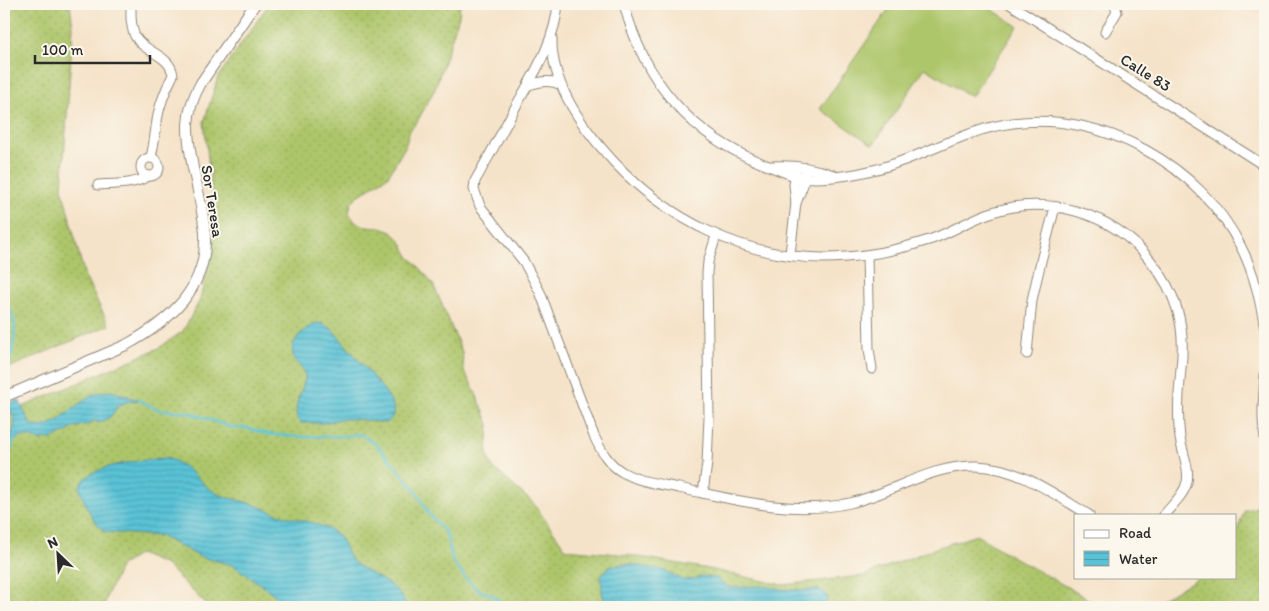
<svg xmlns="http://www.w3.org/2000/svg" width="1269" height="611" viewBox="0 0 1269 611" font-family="Itim,sans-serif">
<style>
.grass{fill:url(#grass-dots);stroke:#6c784b}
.pitch{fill:#adc66b;stroke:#6c784b}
.water{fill:url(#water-rules);stroke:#427781}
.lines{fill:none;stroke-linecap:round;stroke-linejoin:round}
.stream{stroke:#5ac3d7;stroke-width:2.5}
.minor-casing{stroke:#90877a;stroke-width:11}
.tertiary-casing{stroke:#90877a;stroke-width:12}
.minor{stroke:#fff;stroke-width:9}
.tertiary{stroke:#fff;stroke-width:10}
.labels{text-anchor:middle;stroke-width:4;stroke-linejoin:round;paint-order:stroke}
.street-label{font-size:16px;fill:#2b2b2b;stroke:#fbf7ec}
</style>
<defs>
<pattern id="grass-dots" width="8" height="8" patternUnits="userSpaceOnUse" patternTransform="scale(1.25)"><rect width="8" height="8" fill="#adc66b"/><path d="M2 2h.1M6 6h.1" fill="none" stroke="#95aa5d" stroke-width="1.8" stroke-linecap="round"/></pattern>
<pattern id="water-rules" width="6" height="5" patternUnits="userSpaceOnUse" patternTransform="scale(1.25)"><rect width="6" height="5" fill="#5ac3d7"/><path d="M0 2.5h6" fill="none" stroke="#4b9faf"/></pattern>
</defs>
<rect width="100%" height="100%" fill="#fbf7ec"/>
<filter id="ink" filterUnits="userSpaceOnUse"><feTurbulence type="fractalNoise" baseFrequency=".02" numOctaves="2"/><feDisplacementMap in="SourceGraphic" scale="10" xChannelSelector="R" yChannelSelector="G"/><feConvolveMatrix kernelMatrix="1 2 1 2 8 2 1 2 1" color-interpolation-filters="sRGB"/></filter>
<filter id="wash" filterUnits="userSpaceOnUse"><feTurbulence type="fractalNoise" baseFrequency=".0096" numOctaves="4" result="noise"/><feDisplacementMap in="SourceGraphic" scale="20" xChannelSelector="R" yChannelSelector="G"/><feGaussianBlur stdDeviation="1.12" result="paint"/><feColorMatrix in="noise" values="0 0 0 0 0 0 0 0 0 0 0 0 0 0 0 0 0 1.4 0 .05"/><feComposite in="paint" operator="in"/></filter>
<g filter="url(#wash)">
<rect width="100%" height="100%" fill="#f5e3c9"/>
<g class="grass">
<path d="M 4,4 L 70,4 L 73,27 L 62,188 L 85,277 L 109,325 L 4,370 Z"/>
<path d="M 269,4 L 460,4 L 459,16 L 435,89 L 417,122 L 410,130 L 405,147 L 388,176 L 358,196 L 351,203 L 349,213 L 355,222 L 366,226 L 379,227 L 392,232 L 400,240 L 409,256 L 422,270 L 434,286 L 462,352 L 464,371 L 473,387 L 489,424 L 487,454 L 492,467 L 533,503 L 566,549 L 628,555 L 714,570 L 782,585 L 863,576 L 936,548 L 977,535 C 1017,561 1061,582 1101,607 L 209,607 L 166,565 L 139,554 L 121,566 L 107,595 L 104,607 L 4,607 L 4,415 L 159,348 L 183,331 L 200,300 L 216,230 L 204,122 L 218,77 Z"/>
<path d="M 1265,505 L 1265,607 L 1148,607 L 1200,577 L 1235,577 L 1235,536 L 1245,510 Z"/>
</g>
<path class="pitch" d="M 892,4 L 983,4 L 1018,26 L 971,97 L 925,68 L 873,145 L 820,109 Z"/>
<g class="water">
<path d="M 317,323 L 323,324 L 332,329 L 384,390 C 392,401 400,414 386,423 L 357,419 L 340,419 L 323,423 L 301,423 C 289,410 303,392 305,378 C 306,371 300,367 296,362 C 285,345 302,329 317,323 Z"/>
<path d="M 111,391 L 139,400 L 126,402 L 117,407 L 112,415 L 107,419 L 98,423 L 94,420 L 90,424 L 74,427 L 67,432 L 51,439 L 44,439 L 41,441 L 27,436 L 25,438 L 21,436 L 14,441 L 11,439 L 15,421 L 8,404 L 19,400 L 31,425 L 42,427 L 56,422 L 87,398 L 97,393 Z"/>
<path d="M 166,458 C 191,464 203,490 223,496 C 232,499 243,501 252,504 C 262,507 271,512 281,515 C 299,520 318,522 335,533 C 346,541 345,556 356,564 C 377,580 396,581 407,607 L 289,607 L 271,592 L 233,565 L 201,557 L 160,536 L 105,532 C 95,523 89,513 84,500 C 82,495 79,491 80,486 C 87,464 147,460 166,458 Z"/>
<path d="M 628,564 L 663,570 L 683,580 L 696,579 L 701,576 L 715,578 L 730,588 L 760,586 L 790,590 L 820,590 L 825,593 L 828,599 L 823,607 L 606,607 L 602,592 L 601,576 L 610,566 Z"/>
</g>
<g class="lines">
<g class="stream">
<path d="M 4,300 C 30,333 0,361 9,392"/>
<path d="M 139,400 L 159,410 L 187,412 L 234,428 L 246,428 L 268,434 L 298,437 L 346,436 L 359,434 L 376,444 L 417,492 L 428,513 L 446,533 L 453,562 L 467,580 L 480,591 L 492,595 L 508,607"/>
<path d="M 4,467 L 15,438"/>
</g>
</g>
</g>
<g filter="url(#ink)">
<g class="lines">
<g class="minor-casing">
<g id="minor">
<path d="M 131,4 C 131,14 130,26 135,36 C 144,53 170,54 173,75 C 166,89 159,105 157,121 C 155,133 154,145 151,157"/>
<path d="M 558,4 C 555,41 534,74 516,106 C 503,131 489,156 475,181 L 474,189 L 480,206 L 524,262 L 540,292 L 594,436 C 601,451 609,465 624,473 C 640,482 661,484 679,488 C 735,500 792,516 850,503 C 893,493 930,465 976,466 C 1018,467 1054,494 1089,515"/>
<path d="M 624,4 C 644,81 691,136 766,165 C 778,169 789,176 802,177 C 826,180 854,175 877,169 C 924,157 965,129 1013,123 C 1103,111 1201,166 1241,247 C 1254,272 1260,300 1265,328"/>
<path d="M 1010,4 L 1265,166"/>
<path d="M 1105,32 L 1117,12 L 1115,6 L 1112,4"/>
<path d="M 552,39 C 551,85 584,130 614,162 C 668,220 743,257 823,258 C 860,258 896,251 932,239 C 951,232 968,221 987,214 C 1045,193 1112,212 1150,260 C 1177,293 1186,326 1181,368 C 1179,391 1177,414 1180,438 C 1182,452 1190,468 1187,482 C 1184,495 1172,505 1164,515"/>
<path d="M 528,85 C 540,82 550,79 561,85"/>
<circle cx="150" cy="167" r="9"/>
<path d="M 772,166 C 792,165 814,168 833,175"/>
<path d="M 796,171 L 794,185 L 796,203"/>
<path d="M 98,185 C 113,184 135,185 148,176"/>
<path d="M 790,254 L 796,203 L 803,185 L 806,168"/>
<path d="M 867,255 L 869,349 L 872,369"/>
<path d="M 1027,354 L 1032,300 L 1041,261 L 1055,207"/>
<path d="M 1265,375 C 1264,396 1261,417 1265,438"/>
<path d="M 703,493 L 707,463 L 709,417 L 707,273 L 708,262 L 716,236"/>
</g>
</g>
<g class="tertiary-casing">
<path id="tertiary" d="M 4,397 L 126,345 C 170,321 208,288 205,233 C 203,211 198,190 193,168 C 187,135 183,114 201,83 L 255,4"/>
</g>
<use href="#minor" class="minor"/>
<use href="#tertiary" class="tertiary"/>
</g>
</g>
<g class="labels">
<g class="street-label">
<text transform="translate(1146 72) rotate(32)" y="6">Calle 83</text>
<text transform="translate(213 201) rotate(81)" y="6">Sor Teresa</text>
</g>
</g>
<rect width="1269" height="611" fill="none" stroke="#fbf7ec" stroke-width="20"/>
<rect x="1074" y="514" width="162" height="65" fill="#fbf7ec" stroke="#a8a59f"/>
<rect x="1084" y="530" width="25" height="8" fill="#ffffff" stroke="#a8a59f"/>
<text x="1119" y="538" font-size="15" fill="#2b2b2b">Road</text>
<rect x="1084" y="551" width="25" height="15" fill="url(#water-rules)" stroke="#a8a59f"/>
<text x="1119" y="564" font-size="15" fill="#2b2b2b">Water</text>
<g transform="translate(58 554) rotate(335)" stroke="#fbf7ec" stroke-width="4" paint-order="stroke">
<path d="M0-4L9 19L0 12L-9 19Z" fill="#2b2b2b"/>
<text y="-8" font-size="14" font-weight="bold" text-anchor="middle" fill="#2b2b2b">N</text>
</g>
<path d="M35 55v8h115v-8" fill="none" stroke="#2b2b2b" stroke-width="2.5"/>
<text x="42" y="55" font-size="15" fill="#2b2b2b" stroke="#fbf7ec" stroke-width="4" paint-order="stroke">100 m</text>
</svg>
